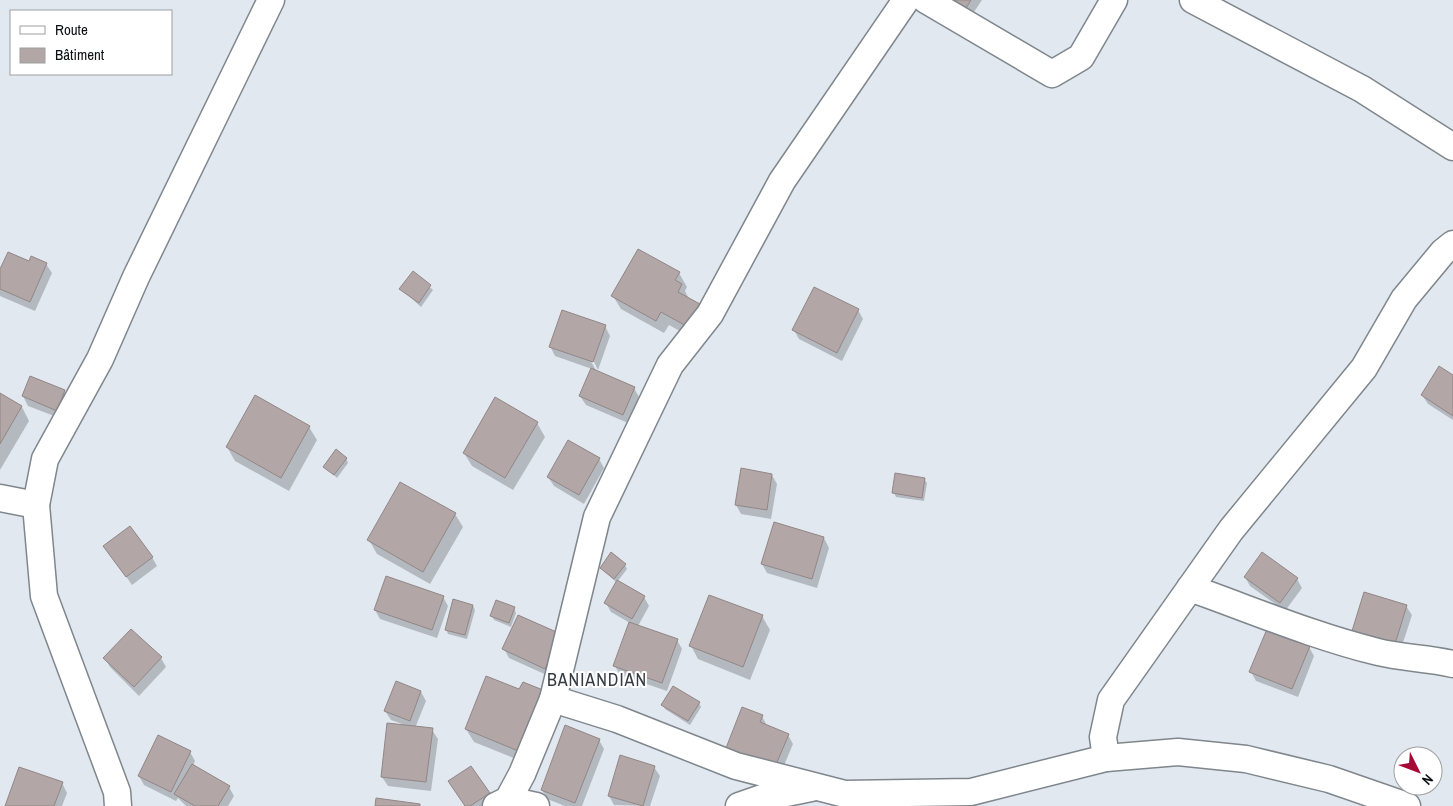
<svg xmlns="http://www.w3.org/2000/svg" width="1453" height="806" viewBox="0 0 1453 806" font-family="'Archivo Narrow',sans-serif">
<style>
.shadow{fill:#0003}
.building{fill:#b2a7a6;stroke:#918685}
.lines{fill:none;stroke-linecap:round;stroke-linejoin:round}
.street-casing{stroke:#7f868c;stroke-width:29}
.street{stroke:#fff;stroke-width:26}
.labels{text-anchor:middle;stroke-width:4;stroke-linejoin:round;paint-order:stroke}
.quarter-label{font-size:18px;letter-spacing:1px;fill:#363c42;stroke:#fff}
</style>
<rect width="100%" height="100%" fill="#e1e8f0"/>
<g class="shadow">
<path d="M 944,0 L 982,0 L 970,18 Z"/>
<path d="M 30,263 L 46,264 L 52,273 L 35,311 L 0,296 L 0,272 Z"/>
<path d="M 413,273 L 433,290 L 421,307 L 401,289 Z"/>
<path d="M 679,273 L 687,287 L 685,291 L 689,299 L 699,305 L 707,319 L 696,340 L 669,325 L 664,333 L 621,309 L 613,296 Z"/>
<path d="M 858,310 L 863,319 L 842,361 L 799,339 L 794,330 Z"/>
<path d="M 605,326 L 610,336 L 598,370 L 591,356 L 589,358 L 597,372 L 634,388 L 639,397 L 628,423 L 586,405 L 580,396 L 592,369 L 555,356 L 550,346 Z"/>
<path d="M 1453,377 L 1453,420 L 1428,404 L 1422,395 Z"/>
<path d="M 64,391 L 70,400 L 62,419 L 28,406 L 23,396 Z"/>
<path d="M 0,395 L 22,407 L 29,421 L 0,470 Z"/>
<path d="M 537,423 L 545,437 L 513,490 L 472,466 L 464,453 Z"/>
<path d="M 309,427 L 317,440 L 289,491 L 235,461 L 227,447 Z"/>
<path d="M 346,458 L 348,463 L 337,478 L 325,467 Z"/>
<path d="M 599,459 L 604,468 L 584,504 L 554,486 L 548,477 Z"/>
<path d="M 772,475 L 777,484 L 771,519 L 741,514 L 736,505 Z"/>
<path d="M 924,479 L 927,483 L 924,501 L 896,497 L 894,493 Z"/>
<path d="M 455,514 L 463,527 L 430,584 L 377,554 L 369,540 Z"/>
<path d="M 774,523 L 824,538 L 829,548 L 817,588 L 767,573 L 762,564 Z"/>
<path d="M 105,546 L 152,557 L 157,566 L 132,585 Z"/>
<path d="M 625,565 L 627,569 L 617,582 L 644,597 L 649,606 L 638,626 L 677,640 L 682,649 L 667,691 L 620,675 L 615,666 L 630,623 L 611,612 L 606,603 L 617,583 L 601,568 Z"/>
<path d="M 1245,577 L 1297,579 L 1302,588 L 1285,611 L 1250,586 Z"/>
<path d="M 443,597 L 448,606 L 437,638 L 380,619 L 375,610 Z"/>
<path d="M 473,606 L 475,610 L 467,639 L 448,634 L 446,629 Z"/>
<path d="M 1406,606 L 1412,615 L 1400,652 L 1359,640 L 1353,631 Z"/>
<path d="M 514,608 L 516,613 L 511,627 L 494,620 L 492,616 Z"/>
<path d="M 762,616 L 770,630 L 750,680 L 698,659 L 691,646 Z"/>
<path d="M 560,635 L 551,677 L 509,658 L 504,649 Z"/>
<path d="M 1309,647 L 1314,656 L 1298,697 L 1256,681 L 1251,672 Z"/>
<path d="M 105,658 L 161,658 L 166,667 L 139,696 L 110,667 Z"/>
<path d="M 520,691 L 531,765 L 474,742 L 466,729 Z"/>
<path d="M 421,692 L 426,701 L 415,728 L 432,730 L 438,739 L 431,791 L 388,786 L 382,777 L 405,725 L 391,720 L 385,711 Z"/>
<path d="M 699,703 L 701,707 L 690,725 L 665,709 L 663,705 Z"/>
<path d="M 762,716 L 767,726 L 788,735 L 793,744 L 780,775 L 727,748 Z"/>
<path d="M 599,740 L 604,749 L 582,806 L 565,806 L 547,799 L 542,790 Z"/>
<path d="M 190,752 L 195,761 L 193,766 L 229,787 L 234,796 L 228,806 L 186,806 L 178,798 L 176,801 L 144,785 L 139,776 Z"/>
<path d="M 654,767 L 660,776 L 650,806 L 614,805 L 609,796 Z"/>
<path d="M 62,783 L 67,793 L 62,806 L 6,806 Z"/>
<path d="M 489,794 L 494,803 L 489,806 L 466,806 Z"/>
</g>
<g class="building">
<path d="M 950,0 L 971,0 L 965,10 Z"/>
<path d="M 638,249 L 680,272 L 675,280 L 682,284 L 678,292 L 700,304 L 688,327 L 661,312 L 656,321 L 611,296 Z"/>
<path d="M 8,252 L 29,261 L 31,256 L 47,263 L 30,302 L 0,289 L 0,269 Z"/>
<path d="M 413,271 L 431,285 L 419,303 L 399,289 Z"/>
<path d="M 814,287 L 859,309 L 837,353 L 792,330 Z"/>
<path d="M 562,310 L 606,325 L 593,362 L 549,347 Z"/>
<path d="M 1439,366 L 1453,375 L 1453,416 L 1421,395 Z"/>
<path d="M 591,368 L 635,387 L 623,415 L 579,396 Z"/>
<path d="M 30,376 L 65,390 L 57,411 L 22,396 Z"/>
<path d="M 0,393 L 22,406 L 0,444 Z"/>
<path d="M 255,395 L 310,426 L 281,478 L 226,447 Z"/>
<path d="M 495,397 L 538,422 L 505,478 L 463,453 Z"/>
<path d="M 568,440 L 600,458 L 579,495 L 547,477 Z"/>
<path d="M 336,449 L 347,458 L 334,475 L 323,467 Z"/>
<path d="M 741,468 L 772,474 L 767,510 L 735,505 Z"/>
<path d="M 895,473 L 925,478 L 922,498 L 892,493 Z"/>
<path d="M 400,482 L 456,513 L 423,572 L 367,540 Z"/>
<path d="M 774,522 L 824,537 L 812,579 L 761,564 Z"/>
<path d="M 130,526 L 153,557 L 126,577 L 103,546 Z"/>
<path d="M 611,552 L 626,564 L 614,579 L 600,568 Z"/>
<path d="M 1262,552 L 1298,578 L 1280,603 L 1244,577 Z"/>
<path d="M 386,576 L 444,596 L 432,630 L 374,610 Z"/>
<path d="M 617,580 L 645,596 L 632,619 L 604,603 Z"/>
<path d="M 1364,592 L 1407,605 L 1395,644 L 1352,631 Z"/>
<path d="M 709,595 L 763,615 L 743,667 L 689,646 Z"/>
<path d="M 453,599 L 473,605 L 465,635 L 445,630 Z"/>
<path d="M 496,600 L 515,607 L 509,623 L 490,616 Z"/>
<path d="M 518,615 L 561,634 L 545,669 L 502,649 Z"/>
<path d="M 629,622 L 678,639 L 662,683 L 613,666 Z"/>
<path d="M 131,629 L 162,657 L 134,687 L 103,658 Z"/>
<path d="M 1267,629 L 1310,646 L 1292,689 L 1249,672 Z"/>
<path d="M 486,676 L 519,689 L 523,682 L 548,692 L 523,753 L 465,729 Z"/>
<path d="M 396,681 L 421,691 L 410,721 L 384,711 Z"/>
<path d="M 673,686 L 700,702 L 688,721 L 661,705 Z"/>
<path d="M 742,707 L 763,715 L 760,722 L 789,734 L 775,767 L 726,748 Z"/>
<path d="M 387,723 L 433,728 L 426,782 L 381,777 Z"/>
<path d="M 565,725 L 600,739 L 575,803 L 541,790 Z"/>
<path d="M 158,735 L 191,751 L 171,792 L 138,776 Z"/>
<path d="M 620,755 L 655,766 L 643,806 L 608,796 Z"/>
<path d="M 192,764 L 230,786 L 218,806 L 195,806 L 174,794 Z"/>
<path d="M 471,766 L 490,793 L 470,806 L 465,806 L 448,781 Z"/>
<path d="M 19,767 L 63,782 L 54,806 L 5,806 Z"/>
<path d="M 376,798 L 420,804 L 420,806 L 375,806 Z"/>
</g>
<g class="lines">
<g class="street-casing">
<g id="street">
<path d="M 926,0 L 1052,74 L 1081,57 L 1114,0"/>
<path d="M 1193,0 L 1362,89 L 1453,147"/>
<path d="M 0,498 L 36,505"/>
<path d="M 1190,588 C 1252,610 1313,636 1378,652 C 1402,658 1428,658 1453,664"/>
<path d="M 553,699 L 617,719 L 736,766 L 845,794 L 971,792 L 1106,758 L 1178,752 L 1246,759 L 1329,779 L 1407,806"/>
<path d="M 1106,758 L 1103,737 L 1111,700 L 1231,530 L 1364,368 L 1404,299 L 1443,252 L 1453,244"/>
<path d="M 508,800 L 536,806"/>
<path d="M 118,806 L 117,792 L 44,596 L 36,505 L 45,459 L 100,359 L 136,277 L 271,0"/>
<path d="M 496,806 L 508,800 L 522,774 L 553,699 L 597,517 L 670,365 L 710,314 L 782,181 L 906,0"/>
<path d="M 739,806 L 762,798 L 811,788"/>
</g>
</g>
<use href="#street" class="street"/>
</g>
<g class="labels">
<g class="quarter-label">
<text x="597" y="686">BANIANDIAN</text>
</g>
</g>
<rect x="10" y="10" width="162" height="65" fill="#ffffff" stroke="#9e9fa0"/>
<rect x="20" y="26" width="25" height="8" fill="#ffffff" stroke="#9e9fa0"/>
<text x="55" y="35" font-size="15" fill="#0d0f12">Route</text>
<rect x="20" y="48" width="25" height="15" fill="#b2a7a6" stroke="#9e9fa0"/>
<text x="55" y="60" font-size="15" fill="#0d0f12">Bâtiment</text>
<g transform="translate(1418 771) rotate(132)"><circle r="24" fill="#ffffff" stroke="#9e9fa0"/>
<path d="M0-4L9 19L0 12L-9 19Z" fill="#a50a36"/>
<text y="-8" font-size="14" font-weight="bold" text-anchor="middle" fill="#0d0f12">N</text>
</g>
</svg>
